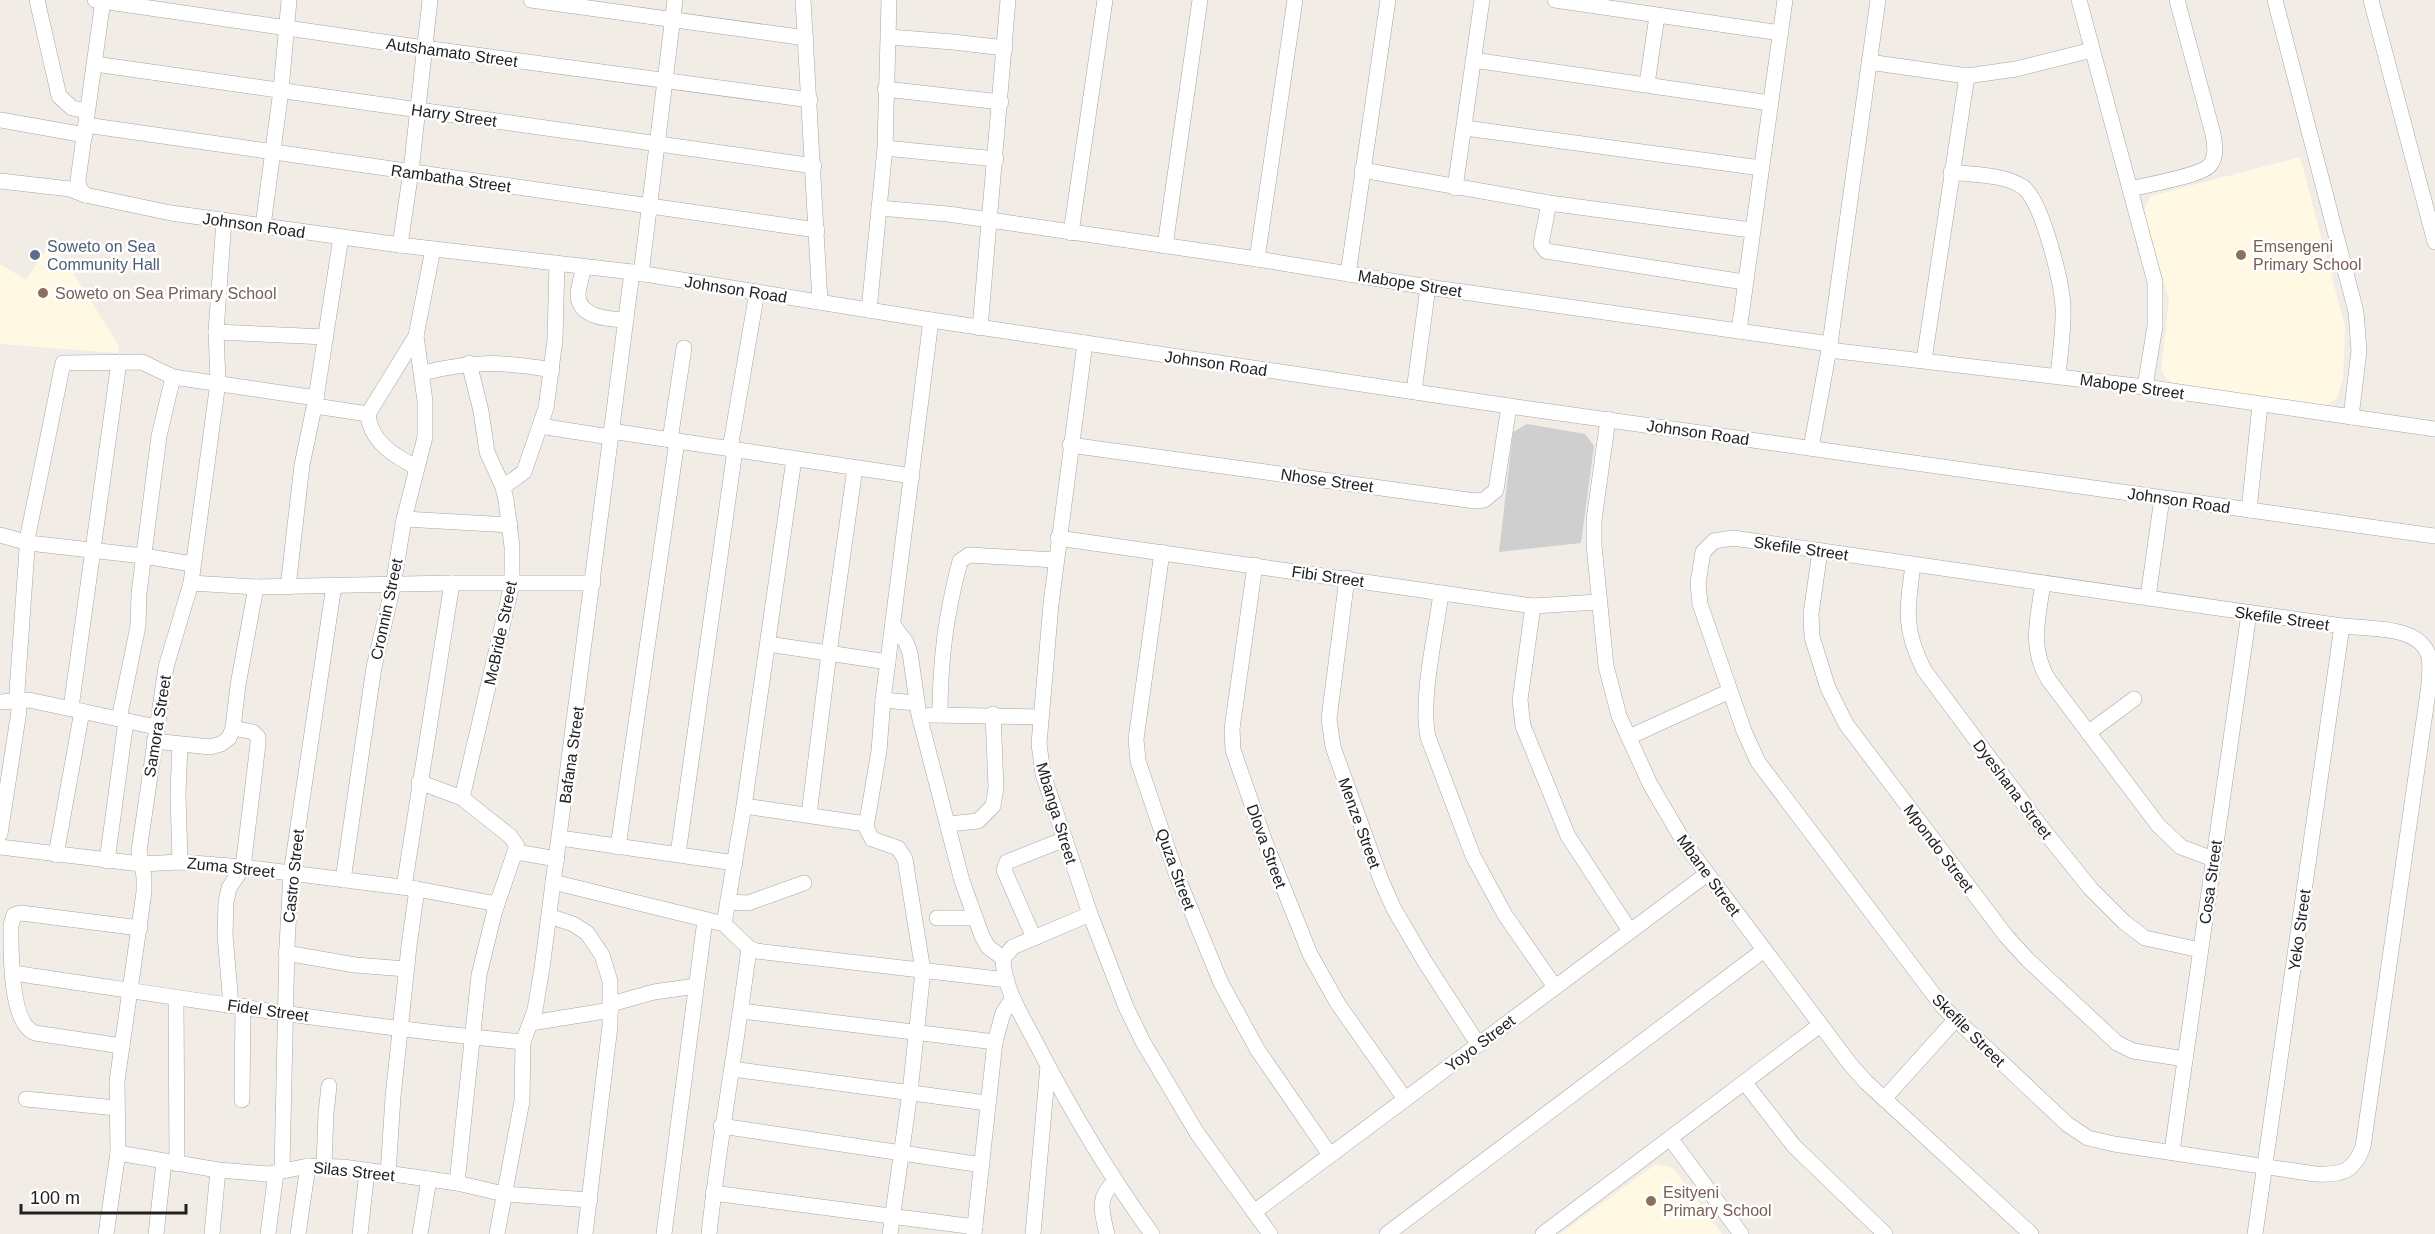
<svg xmlns="http://www.w3.org/2000/svg" width="2435" height="1234" viewBox="0 0 2435 1234" font-family="Arial,sans-serif">
<style>
.education{fill:#fff9e3}
.religious{fill:#cfcfcf}
.lines{fill:none;stroke-linecap:round;stroke-linejoin:round}
.minor-casing{stroke:#a5a5a5;stroke-width:16}
.minor{stroke:#fff;stroke-width:15}
.service-dot{fill:#5c6f8a;stroke:#fff;stroke-width:2}
.education-dot{fill:#8d6e63;stroke:#fff;stroke-width:2}
.labels{text-anchor:middle;stroke-width:5;stroke-linejoin:round;paint-order:stroke}
.street-label{font-size:16px;fill:#212121;stroke:#fff}
.service-label{font-size:16px;fill:#4e5e75;stroke:#fff;text-anchor:start}
.education-label{font-size:16px;fill:#785e54;stroke:#fff;text-anchor:start}
</style>
<rect width="100%" height="100%" fill="#f2ece7"/>
<g class="education">
<path d="M 2300,157 L 2345,327 L 2343,379 L 2337,398 L 2325,406 L 2173,383 L 2166,378 L 2161,371 L 2169,300 L 2144,210 L 2151,196 Z"/>
<path d="M 50,244 L 59,252 L 93,304 L 119,346 L 118,353 L 0,344 L 0,264 L 26,280 Z"/>
<path d="M 1656,1164 L 1673,1168 L 1722,1234 L 1560,1234 Z"/>
</g>
<path class="religious" d="M 1527,424 L 1585,434 L 1594,446 L 1581,543 L 1499,552 L 1513,432 Z"/>
<g class="lines">
<g class="minor-casing">
<g id="minor">
<path d="M 37,0 L 59,96 L 72,108 L 87,111"/>
<path d="M 95,0 L 424,48 L 810,100"/>
<path d="M 531,0 L 806,38"/>
<path d="M 803,0 L 820,302"/>
<path d="M 1555,0 L 1781,33"/>
<path d="M 2079,0 L 2155,282 L 2155,326 L 2145,387"/>
<path d="M 2275,0 L 2356,312 L 2359,351 L 2351,417"/>
<path d="M 2371,0 L 2435,242"/>
<path d="M 889,37 L 953,42 L 1005,48"/>
<path d="M 1473,60 L 1770,103"/>
<path d="M 1869,62 L 1967,76 L 2016,69 L 2092,50"/>
<path d="M 95,64 L 814,166"/>
<path d="M 1647,84 L 1657,16"/>
<path d="M 885,89 L 1001,102"/>
<path d="M 0,120 L 85,135"/>
<path d="M 86,125 L 817,230"/>
<path d="M 1465,128 L 1761,168"/>
<path d="M 885,148 L 996,159"/>
<path d="M 1362,170 L 1549,203 L 1751,230"/>
<path d="M 1951,172 C 1973,175 2004,174 2023,187 C 2042,201 2062,282 2063,307 C 2064,330 2060,353 2058,376"/>
<path d="M 0,181 L 70,189 L 85,195 L 171,213 L 400,245 L 632,272 L 931,320 L 1509,406 L 2435,536"/>
<path d="M 1455,188 L 1482,0"/>
<path d="M 2130,189 C 2147,185 2199,176 2209,166 C 2217,158 2215,145 2213,134 L 2177,0"/>
<path d="M 85,195 L 79,188 L 78,180 L 103,0"/>
<path d="M 1549,203 L 1541,244 L 1546,251 L 1744,282"/>
<path d="M 879,208 L 948,214 L 1257,259 L 1428,287 L 1830,344"/>
<path d="M 263,226 L 281,90 L 289,0"/>
<path d="M 1071,233 L 1105,0"/>
<path d="M 400,245 L 411,171 L 430,0"/>
<path d="M 1165,246 L 1200,0"/>
<path d="M 1257,259 L 1295,0"/>
<path d="M 584,267 C 582,276 578,287 578,296 C 580,318 609,319 626,320"/>
<path d="M 641,274 L 675,0"/>
<path d="M 1348,274 L 1388,0"/>
<path d="M 869,310 L 885,148 L 889,0"/>
<path d="M 980,328 L 1008,0"/>
<path d="M 1739,331 L 1785,0"/>
<path d="M 216,332 L 326,337"/>
<path d="M 1085,343 L 1051,604 L 1039,744 L 1043,774 L 1090,914 L 1126,1007 L 1143,1042 L 1197,1133 L 1270,1234"/>
<path d="M 1829,350 L 2145,387 L 2435,429"/>
<path d="M 1924,360 L 1967,76"/>
<path d="M 422,373 C 474,361 499,361 552,370"/>
<path d="M 1414,391 L 1428,287"/>
<path d="M 315,406 L 368,414"/>
<path d="M 368,414 L 416,336"/>
<path d="M 368,414 C 370,441 394,456 416,467"/>
<path d="M 1608,419 L 1594,520 L 1594,545 L 1606,666 L 1619,716 L 1650,784 L 1685,844 L 1850,1064 L 1866,1082 L 2031,1234"/>
<path d="M 540,426 L 610,437"/>
<path d="M 611,431 L 912,476"/>
<path d="M 670,440 L 684,348"/>
<path d="M 1070,445 L 1475,501 L 1484,500 L 1496,490 L 1509,406"/>
<path d="M 1811,448 L 1830,344 L 1878,0"/>
<path d="M 730,449 L 757,292"/>
<path d="M 503,487 L 524,472 L 546,408 L 555,340 L 557,263"/>
<path d="M 2249,510 L 2260,405"/>
<path d="M 404,519 L 510,525"/>
<path d="M 0,535 L 29,543 L 143,556 L 193,564"/>
<path d="M 1058,538 L 1533,606 L 1598,602"/>
<path d="M 1733,538 L 2342,626 C 2369,629 2421,625 2429,657 C 2431,666 2429,676 2429,685 L 2363,1147 C 2353,1173 2341,1175 2315,1174 L 2114,1144 L 2088,1138 L 2067,1124 L 1943,1007 L 1758,762 L 1744,731 L 1700,604 L 1698,583 L 1703,552 L 1714,541 Z"/>
<path d="M 1820,551 L 1811,614 L 1812,637 L 1828,688 L 1846,724 L 2006,936 L 2028,960 L 2117,1043 L 2133,1051 L 2185,1059"/>
<path d="M 1162,552 L 1136,739 L 1138,761 L 1177,876 L 1221,983 L 1257,1049 L 1330,1155"/>
<path d="M 1255,565 L 1232,729 L 1233,750 L 1265,842 L 1310,954 L 1338,1004 L 1405,1099"/>
<path d="M 1913,565 C 1907,610 1903,628 1924,670 L 2041,827 L 2091,889 L 2124,922 L 2145,938 L 2200,950"/>
<path d="M 1347,578 L 1329,719 L 1333,747 L 1381,880 L 1394,909 L 1425,962 L 1478,1044"/>
<path d="M 191,583 L 256,587 L 452,583 L 593,583"/>
<path d="M 2043,583 C 2038,618 2029,647 2048,679 L 2158,825 L 2181,847 L 2213,859"/>
<path d="M 288,587 L 302,465 L 316,398 L 341,237"/>
<path d="M 1441,593 C 1436,633 1420,699 1428,737 L 1473,856 L 1505,915 L 1555,987"/>
<path d="M 2148,597 L 2162,498"/>
<path d="M 1533,606 L 1520,700 L 1523,726 L 1568,836 L 1630,931"/>
<path d="M 893,625 L 906,642 L 910,653 L 919,715 L 962,881 L 982,936 L 988,947 L 1003,958"/>
<path d="M 768,644 L 888,662"/>
<path d="M 883,700 L 916,703"/>
<path d="M 0,702 L 29,700 L 156,727"/>
<path d="M 71,708 L 119,362"/>
<path d="M 930,715 L 1041,717"/>
<path d="M 940,715 C 940,659 946,615 960,561 L 969,555 L 1056,560"/>
<path d="M 119,719 L 138,626 L 139,593 L 159,436 L 173,377"/>
<path d="M 2088,733 L 2134,699"/>
<path d="M 1629,737 L 1730,691"/>
<path d="M 154,741 L 210,747 L 221,744 L 229,738 L 233,728 L 238,685 L 256,587"/>
<path d="M 180,745 L 178,794 L 180,862"/>
<path d="M 419,782 L 462,798 L 510,836 L 517,846 L 495,910 L 479,975 L 457,1183"/>
<path d="M 462,798 L 512,584 L 512,547 L 506,500 L 503,487 L 487,452 L 481,411 L 469,363"/>
<path d="M 744,806 L 866,824"/>
<path d="M 809,815 L 829,653 L 855,468"/>
<path d="M 948,824 L 978,821 L 993,806 L 996,788 L 993,714"/>
<path d="M 0,834 L 19,711 L 17,691 L 28,535 L 63,363 L 142,362 L 173,377 L 316,398"/>
<path d="M 560,838 L 735,863"/>
<path d="M 0,847 L 141,864 L 180,862 L 243,867 L 417,889 L 497,904"/>
<path d="M 618,847 L 677,441"/>
<path d="M 516,852 L 557,859"/>
<path d="M 678,854 L 735,450"/>
<path d="M 56,855 L 82,711"/>
<path d="M 107,861 L 126,721"/>
<path d="M 343,880 L 374,667 L 393,586 L 404,519 L 425,437 L 425,401 L 416,336 L 433,249"/>
<path d="M 553,882 L 724,924 L 749,948 L 756,951 L 1007,980"/>
<path d="M 404,887 L 452,583"/>
<path d="M 728,902 L 748,903 L 804,883"/>
<path d="M 1090,914 L 1013,947 L 1003,958 C 1003,987 1023,1018 1036,1043 C 1070,1109 1108,1173 1152,1234"/>
<path d="M 549,916 L 573,924 L 587,933 L 602,955 L 610,981 L 610,1026 L 585,1234"/>
<path d="M 937,918 L 974,918"/>
<path d="M 724,924 L 744,806 L 794,459"/>
<path d="M 1034,938 L 1004,870 L 1007,862 L 1065,839"/>
<path d="M 286,953 L 355,965 L 406,969"/>
<path d="M 13,973 C 183,998 352,1026 523,1042"/>
<path d="M 176,999 L 177,1164"/>
<path d="M 611,1004 L 654,992 L 696,986"/>
<path d="M 231,1005 L 225,935 L 226,902 L 229,888 L 243,867 L 258,744 L 258,737 L 253,732 L 233,728"/>
<path d="M 741,1011 L 995,1042"/>
<path d="M 531,1023 L 611,1010"/>
<path d="M 122,1046 L 35,1033 C 9,1023 11,949 11,925 L 14,915 L 21,913 L 140,928"/>
<path d="M 732,1069 L 987,1103"/>
<path d="M 1745,1083 L 1794,1146 L 1885,1234"/>
<path d="M 26,1099 L 116,1108"/>
<path d="M 1884,1099 L 1955,1020"/>
<path d="M 242,1100 L 243,1006"/>
<path d="M 721,1126 L 982,1165"/>
<path d="M 1670,1138 L 1741,1234"/>
<path d="M 2172,1151 L 2249,613"/>
<path d="M 118,1153 L 218,1170 L 268,1174 L 308,1166 L 343,1167 L 457,1183 L 504,1194 L 590,1200"/>
<path d="M 324,1165 L 326,1113 L 329,1086"/>
<path d="M 282,1170 L 287,945 L 291,874 L 334,585"/>
<path d="M 388,1174 L 393,1097 L 409,946 L 417,889"/>
<path d="M 713,1193 L 975,1227"/>
<path d="M 1254,1212 L 1707,874"/>
<path d="M 106,1234 L 118,1153 L 117,1081 L 144,892 L 144,877 L 139,851 L 166,667 L 191,583 L 218,382 L 216,332 L 224,220"/>
<path d="M 156,1234 L 164,1162"/>
<path d="M 212,1234 L 218,1170"/>
<path d="M 268,1234 L 276,1173"/>
<path d="M 298,1234 L 308,1166"/>
<path d="M 360,1234 L 367,1171"/>
<path d="M 420,1234 L 429,1179"/>
<path d="M 497,1234 L 522,1101 L 523,1042 L 535,1010 L 542,968 L 632,272"/>
<path d="M 664,1234 L 705,920"/>
<path d="M 709,1234 C 719,1138 737,1044 749,948"/>
<path d="M 890,1234 L 910,1092 L 923,971 L 905,859 L 898,848 L 872,839 L 866,827 L 879,751 L 883,700 L 931,320"/>
<path d="M 974,1234 L 995,1042 L 1003,1013 L 1013,998"/>
<path d="M 1033,1234 L 1048,1066"/>
<path d="M 1107,1234 C 1102,1213 1096,1197 1115,1182"/>
<path d="M 1387,1234 L 1764,950"/>
<path d="M 1543,1234 L 1820,1025"/>
<path d="M 2255,1234 L 2342,626"/>
</g>
</g>
<use href="#minor" class="minor"/>
</g>
<circle class="service-dot" cx="35" cy="255" r="6"/>
<g class="education-dot">
<circle cx="2241" cy="255" r="6"/>
<circle cx="43" cy="293" r="6"/>
<circle cx="1651" cy="1201" r="6"/>
</g>
<g class="labels">
<g class="street-label">
<text transform="translate(452 52) rotate(8)" y="6">Autshamato Street</text>
<text transform="translate(454 115) rotate(8)" y="6">Harry Street</text>
<text transform="translate(451 178) rotate(8)" y="6">Rambatha Street</text>
<text transform="translate(254 225) rotate(8)" y="6">Johnson Road</text>
<text transform="translate(1410 283) rotate(9)" y="6">Mabope Street</text>
<text transform="translate(736 289) rotate(9)" y="6">Johnson Road</text>
<text transform="translate(1216 363) rotate(8)" y="6">Johnson Road</text>
<text transform="translate(2132 386) rotate(8)" y="6">Mabope Street</text>
<text transform="translate(1698 432) rotate(8)" y="6">Johnson Road</text>
<text transform="translate(1327 480) rotate(8)" y="6">Nhose Street</text>
<text transform="translate(2179 500) rotate(8)" y="6">Johnson Road</text>
<text transform="translate(1801 548) rotate(8)" y="6">Skefile Street</text>
<text transform="translate(1328 576) rotate(8)" y="6">Fibi Street</text>
<text transform="translate(386 609) rotate(-78)" y="6">Cronnin Street</text>
<text transform="translate(2282 618) rotate(8)" y="6">Skefile Street</text>
<text transform="translate(500 633) rotate(-78)" y="6">McBride Street</text>
<text transform="translate(157 726) rotate(-81)" y="6">Samora Street</text>
<text transform="translate(571 755) rotate(-82)" y="6">Bafana Street</text>
<text transform="translate(2013 789) rotate(53)" y="6">Dyeshana Street</text>
<text transform="translate(1057 813) rotate(73)" y="6">Mbanga Street</text>
<text transform="translate(1360 823) rotate(70)" y="6">Menze Street</text>
<text transform="translate(1267 846) rotate(70)" y="6">Dlova Street</text>
<text transform="translate(1939 848) rotate(53)" y="6">Mpondo Street</text>
<text transform="translate(231 867) rotate(6)" y="6">Zuma Street</text>
<text transform="translate(1176 869) rotate(70)" y="6">Quza Street</text>
<text transform="translate(1709 875) rotate(54)" y="6">Mbane Street</text>
<text transform="translate(293 876) rotate(-84)" y="6">Castro Street</text>
<text transform="translate(2210 882) rotate(-82)" y="6">Cosa Street</text>
<text transform="translate(2299 930) rotate(-82)" y="6">Yeko Street</text>
<text transform="translate(268 1010) rotate(8)" y="6">Fidel Street</text>
<text transform="translate(1969 1030) rotate(45)" y="6">Skefile Street</text>
<text transform="translate(1480 1043) rotate(-37)" y="6">Yoyo Street</text>
<text transform="translate(354 1171) rotate(6)" y="6">Silas Street</text>
</g>
<g class="service-label">
<text x="47" y="252">Soweto on Sea<tspan x="47" dy="18">Community Hall</tspan></text>
</g>
<g class="education-label">
<text x="2253" y="252">Emsengeni<tspan x="2253" dy="18">Primary School</tspan></text>
<text x="55" y="299">Soweto on Sea Primary School</text>
<text x="1663" y="1198">Esityeni<tspan x="1663" dy="18">Primary School</tspan></text>
</g>
</g>
<path d="M21 1204v9h165v-9" fill="none" stroke="#212121" stroke-width="3"/>
<text x="30" y="1204" font-size="18" fill="#212121" stroke="#ffffff" stroke-width="4.5" paint-order="stroke">100 m</text>
</svg>
